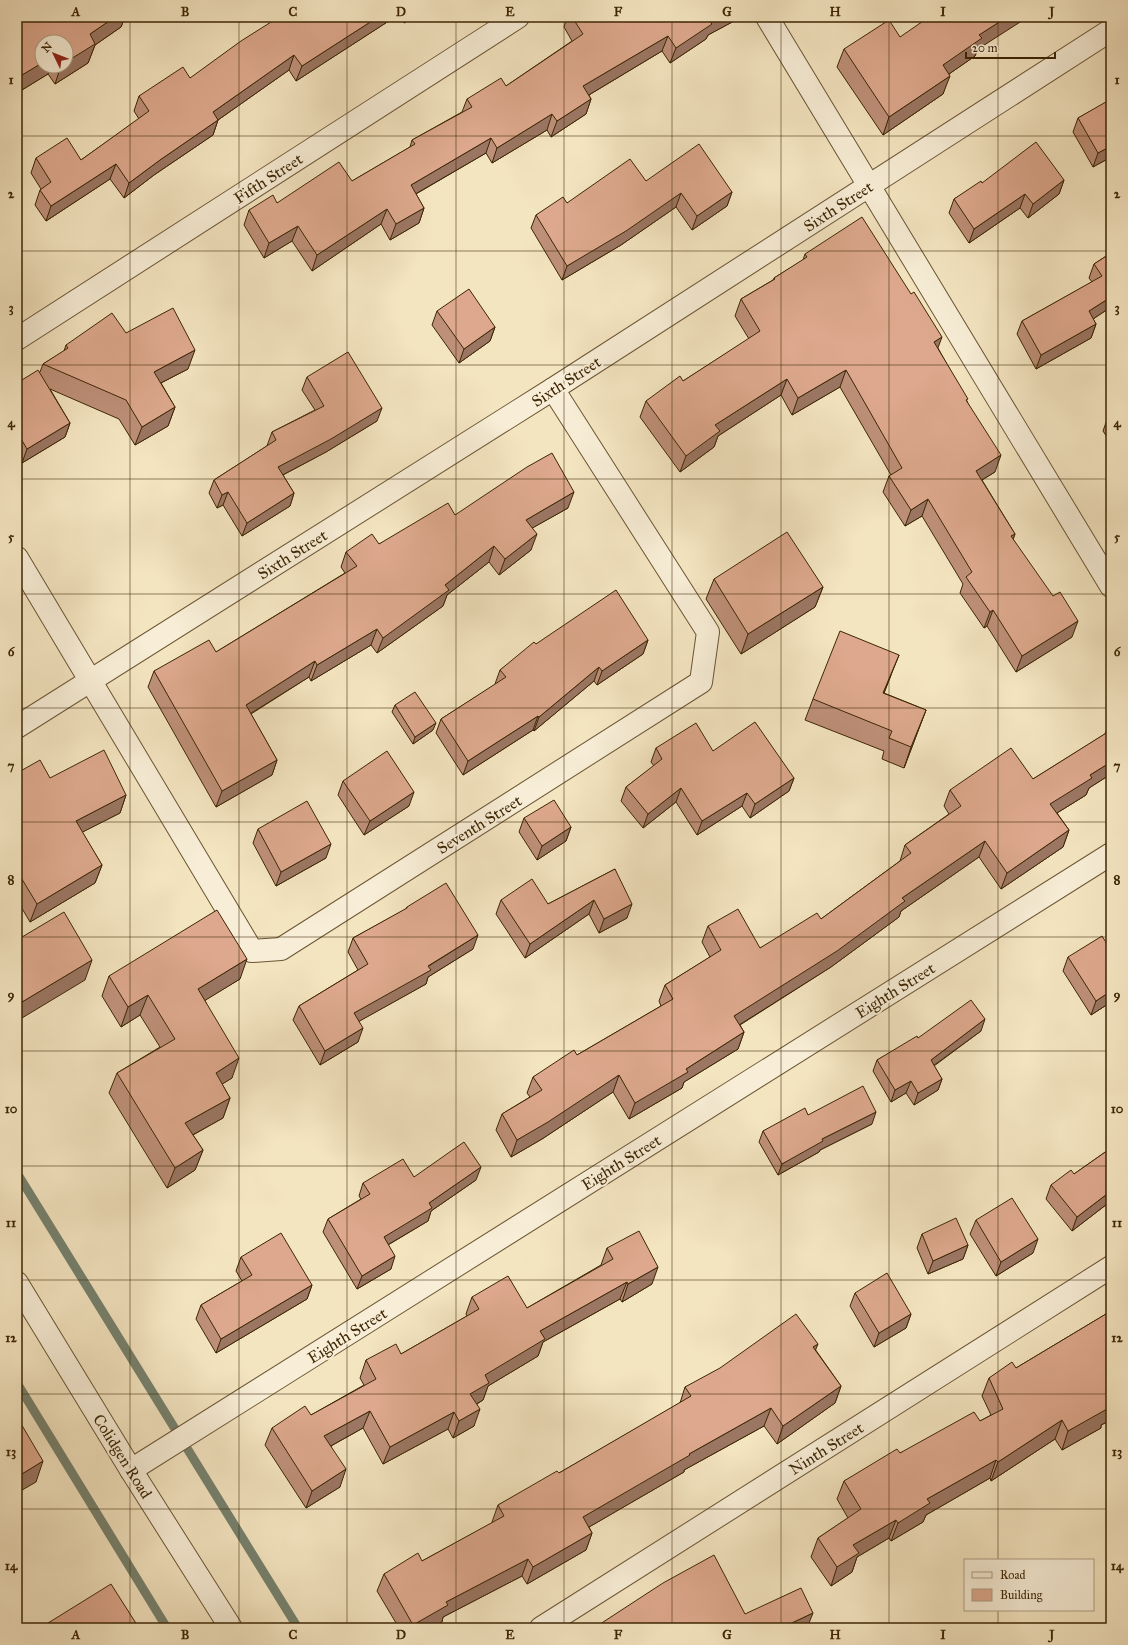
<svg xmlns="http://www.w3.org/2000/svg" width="1128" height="1645" viewBox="0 0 1128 1645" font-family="'IM FELL Great Primer',serif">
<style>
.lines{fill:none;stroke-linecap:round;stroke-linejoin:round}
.stream{stroke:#76826f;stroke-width:9}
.minor-casing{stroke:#6b5633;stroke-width:24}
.minor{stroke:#f8eed7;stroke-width:22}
.wall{fill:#be9079;stroke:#3d2604;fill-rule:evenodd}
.shaded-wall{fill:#9b7663;stroke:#3d2604}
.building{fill:#dda88d;stroke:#3d2604}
.grid{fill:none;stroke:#3d2604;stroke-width:1;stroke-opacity:0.55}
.labels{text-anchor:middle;stroke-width:4;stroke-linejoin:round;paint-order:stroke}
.street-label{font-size:16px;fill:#3d2604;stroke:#f8eed7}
.neatline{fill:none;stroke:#3d2604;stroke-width:1.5}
.grid-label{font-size:13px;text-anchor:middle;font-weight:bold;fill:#3d2604}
</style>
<rect width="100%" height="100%" fill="#f4e5c1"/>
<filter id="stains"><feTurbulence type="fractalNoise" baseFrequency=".005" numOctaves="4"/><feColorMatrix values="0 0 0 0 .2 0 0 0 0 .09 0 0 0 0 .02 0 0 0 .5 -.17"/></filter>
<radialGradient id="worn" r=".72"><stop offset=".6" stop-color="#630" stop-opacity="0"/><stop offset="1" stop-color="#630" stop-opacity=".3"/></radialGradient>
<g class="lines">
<g class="stream">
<path d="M 17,1173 L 298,1628"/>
<path d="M 17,1383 L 167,1628"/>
</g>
<g class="minor-casing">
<g id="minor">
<path d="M 767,17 L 1111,586"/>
<path d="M 17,339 L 518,17"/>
<path d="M 17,558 L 252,951 L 281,949 L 701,682 L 708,632 L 553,389"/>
<path d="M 17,727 L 553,389 L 1111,30"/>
<path d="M 17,1283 L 131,1470 L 231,1628"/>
<path d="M 131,1470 L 1111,854"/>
<path d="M 541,1628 L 1111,1267"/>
</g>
</g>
<use href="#minor" class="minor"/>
</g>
<g class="wall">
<path d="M 17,17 L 125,17 L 121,27 L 95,45 L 88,63 L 55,84 L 48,74 L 17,93 ZM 42,42 L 66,42 L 66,66 L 42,66 Z"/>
<path d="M 395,17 L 296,81 L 289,70 L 218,120 L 213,135 L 154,175 L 124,198 L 110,179 L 46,221 L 35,205 L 40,190 L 41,189 L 31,173 L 36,158 L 81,160 L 139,119 L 134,111 L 139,96 L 190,78 Z"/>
<path d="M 400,17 L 413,17 L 404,23 Z"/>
<path d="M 567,17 L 737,17 L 736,20 L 708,35 L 706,39 L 670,63 L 662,51 L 589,95 L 591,99 L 586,114 L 551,137 L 547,130 L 492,163 L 486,153 L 416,194 L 424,208 L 419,223 L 390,240 L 381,224 L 312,271 L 292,241 L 264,258 L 244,225 L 249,210 L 277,203 L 352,181 L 410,147 L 412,140 L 462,112 L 467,99 L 506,86 L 572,41 L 564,27 Z"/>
<path d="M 900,37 L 978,49 L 975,56 L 949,74 L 943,94 L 883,135 L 837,67 L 844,49 Z"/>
<path d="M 1111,100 L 1111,157 L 1093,167 L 1073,132 L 1078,118 Z"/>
<path d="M 1064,180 L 1059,194 L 1028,218 L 1020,208 L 969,243 L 949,213 L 954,199 L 982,183 Z"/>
<path d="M 646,181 L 732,192 L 727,206 L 692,230 L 676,207 L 621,245 L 562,280 L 531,228 L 536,215 L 567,203 Z"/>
<path d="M 1111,253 L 1111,307 L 1093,319 L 1096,324 L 1091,338 L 1036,369 L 1017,334 L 1022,321 L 1092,282 L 1089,278 L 1094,264 Z"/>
<path d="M 805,254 L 938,348 L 967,401 L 995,472 L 982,480 L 1015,534 L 1013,539 L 1072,637 L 1016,672 L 987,626 L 984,628 L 960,593 L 963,584 L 922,516 L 905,526 L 883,492 L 889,476 L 891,475 L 840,387 L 792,415 L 781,395 L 718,436 L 714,447 L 680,472 L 640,417 L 646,401 L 683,381 L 749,339 L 735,316 L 741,299 L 773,280 L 774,278 L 803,260 Z"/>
<path d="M 437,311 L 495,327 L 490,341 L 459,363 L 432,325 Z"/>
<path d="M 126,333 L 188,369 L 161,383 L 175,407 L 168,426 L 135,445 L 119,419 L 50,389 L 70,423 L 65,437 L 22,463 L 17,455 L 17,383 L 40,372 L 43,364 L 64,351 L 66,345 Z"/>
<path d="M 307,377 L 377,421 L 326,452 L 283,475 L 294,493 L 290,506 L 242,536 L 223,505 L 217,508 L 209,493 L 214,480 L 267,446 L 272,432 L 315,410 L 302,390 Z"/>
<path d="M 1111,415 L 1111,443 L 1103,431 L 1108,417 Z"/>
<path d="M 568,508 L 532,528 L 531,550 L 499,575 L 489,562 L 447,595 L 443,606 L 377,653 L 371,645 L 311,681 L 309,677 L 251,714 L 277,760 L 272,775 L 216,807 L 148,687 L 154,671 L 216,652 L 345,573 L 341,567 L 346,552 L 379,544 L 455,515 Z"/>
<path d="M 714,579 L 823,587 L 815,607 L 741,654 L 706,599 Z"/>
<path d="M 648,640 L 643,654 L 597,685 L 594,681 L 534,731 L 533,730 L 463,775 L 436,733 L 441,719 L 496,684 L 495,684 L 500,670 L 536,644 Z"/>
<path d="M 891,675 L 884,693 L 926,710 L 904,768 L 882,759 L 884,751 L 805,720 L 813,699 Z"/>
<path d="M 395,705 L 433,730 L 413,744 L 392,712 Z"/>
<path d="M 1111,721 L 1111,774 L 1089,788 L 1086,795 L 1057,813 L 1069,830 L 1063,847 L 1001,889 L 979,857 L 901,911 L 899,917 L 831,967 L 740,1025 L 744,1032 L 738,1049 L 684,1082 L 682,1088 L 629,1119 L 613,1092 L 542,1139 L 511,1157 L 496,1130 L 502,1114 L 530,1097 L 527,1093 L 533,1077 L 577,1055 L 661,1006 L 659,1001 L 665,985 L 710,957 L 702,942 L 708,926 L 760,948 L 821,919 L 900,861 L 905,845 L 949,814 L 944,806 L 950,790 L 1033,779 L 1105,734 L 1109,723 Z"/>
<path d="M 656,748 L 713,751 L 794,778 L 789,791 L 750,818 L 742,806 L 697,835 L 676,802 L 643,828 L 621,801 L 626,787 L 654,766 L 651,762 Z"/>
<path d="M 17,773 L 50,778 L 126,795 L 120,813 L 82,832 L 102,865 L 95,883 L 30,922 L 17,900 Z"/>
<path d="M 343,781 L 409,806 L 364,835 L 338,795 Z"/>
<path d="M 524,818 L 571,827 L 566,841 L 537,860 L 519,832 Z"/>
<path d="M 258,829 L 326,858 L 276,886 L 253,843 Z"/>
<path d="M 615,869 L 627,918 L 599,933 L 589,914 L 525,958 L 496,914 L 501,900 L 548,904 Z"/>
<path d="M 407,907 L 473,949 L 428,977 L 426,984 L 359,1021 L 358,1042 L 320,1065 L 293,1020 L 299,1006 L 358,970 L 348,952 L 353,938 L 406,909 Z"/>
<path d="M 1111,950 L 1111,1002 L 1091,1015 L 1063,971 L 1068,957 Z"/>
<path d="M 109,976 L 240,979 L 205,1000 L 232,1078 L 222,1084 L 230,1098 L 223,1118 L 193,1135 L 203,1150 L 195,1170 L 167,1188 L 109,1093 L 117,1073 L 160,1047 L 140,1015 L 121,1027 L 102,996 Z"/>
<path d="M 981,1031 L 934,1066 L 942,1079 L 938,1090 L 914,1105 L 906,1093 L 891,1102 L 873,1071 L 877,1060 L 918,1038 Z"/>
<path d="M 808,1115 L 872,1124 L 820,1150 L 819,1152 L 778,1175 L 759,1142 L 763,1131 Z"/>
<path d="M 1111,1148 L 1111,1201 L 1072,1231 L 1046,1199 L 1051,1185 L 1074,1174 Z"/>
<path d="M 414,1177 L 476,1180 L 431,1211 L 428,1221 L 388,1245 L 391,1269 L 357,1289 L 323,1232 L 328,1219 L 361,1199 L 359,1196 L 363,1183 Z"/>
<path d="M 976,1220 L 1033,1253 L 996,1276 L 970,1234 Z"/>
<path d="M 922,1234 L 968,1245 L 963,1259 L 928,1274 L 917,1248 Z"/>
<path d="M 607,1248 L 652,1284 L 622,1302 L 620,1299 L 543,1342 L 538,1356 L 488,1386 L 483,1400 L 477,1404 L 474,1426 L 453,1438 L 448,1429 L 383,1464 L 363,1428 L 331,1446 L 340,1487 L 306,1508 L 265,1445 L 272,1428 L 311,1415 L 364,1385 L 360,1378 L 366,1360 L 401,1354 L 467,1316 L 466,1314 L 472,1297 L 527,1308 L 601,1265 Z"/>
<path d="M 241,1257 L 312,1285 L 307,1299 L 216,1353 L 196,1319 L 201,1305 L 242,1281 L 236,1271 Z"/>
<path d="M 855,1293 L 911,1314 L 906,1328 L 874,1347 L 850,1306 Z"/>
<path d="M 1111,1311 L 1111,1420 L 1101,1425 L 1101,1428 L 1062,1450 L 1055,1439 L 991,1481 L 990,1478 L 926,1515 L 923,1522 L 891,1541 L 889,1538 L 857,1557 L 852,1572 L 831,1586 L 811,1557 L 818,1538 L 848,1518 L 837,1499 L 844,1481 L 900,1453 L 980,1421 L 991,1415 L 982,1396 L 989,1378 L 1016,1368 Z"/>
<path d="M 815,1349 L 841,1386 L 835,1403 L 777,1444 L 764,1426 L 684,1470 L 684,1472 L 589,1527 L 592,1533 L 586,1550 L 527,1584 L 522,1576 L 443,1617 L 442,1622 L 431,1628 L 399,1628 L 377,1591 L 384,1574 L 422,1561 L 492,1523 L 492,1522 L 498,1505 L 559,1473 L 680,1403 L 685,1387 Z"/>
</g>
<g class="shaded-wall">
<path d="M 115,17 L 125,17 L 121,27 L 95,45 L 88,63 L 55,84 L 61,66 L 66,66 L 66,62 L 90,34 Z"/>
<path d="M 378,17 L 395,17 L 296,81 L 302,66 Z"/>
<path d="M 406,17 L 413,17 L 404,23 Z"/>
<path d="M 719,17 L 737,17 L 736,20 L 708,35 L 706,39 L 670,63 L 676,48 L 710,22 Z"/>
<path d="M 1007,17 L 1028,17 L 978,49 L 975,56 L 936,83 L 943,65 L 979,35 Z"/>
<path d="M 668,36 L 662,51 L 577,102 L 583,86 Z"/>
<path d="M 294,55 L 289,70 L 208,127 L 213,112 Z"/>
<path d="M 42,63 L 42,66 L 51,66 L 48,74 L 17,93 L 17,78 Z"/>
<path d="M 950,76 L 943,94 L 883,135 L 889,117 Z"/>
<path d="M 591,99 L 586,114 L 551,137 L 557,121 Z"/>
<path d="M 552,114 L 547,130 L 492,163 L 497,148 Z"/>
<path d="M 218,120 L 213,135 L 154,175 L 124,198 L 129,183 L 160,160 Z"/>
<path d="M 491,138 L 486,153 L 405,200 L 411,185 Z"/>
<path d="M 1111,146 L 1111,157 L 1093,167 L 1098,153 Z"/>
<path d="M 116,164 L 110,179 L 46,221 L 51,206 Z"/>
<path d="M 1064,180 L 1059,194 L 1028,218 L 1033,204 Z"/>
<path d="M 732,192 L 727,206 L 692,230 L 697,216 Z"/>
<path d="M 681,193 L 676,207 L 621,245 L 562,280 L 567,266 Z"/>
<path d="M 1025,194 L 1020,208 L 969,243 L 974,229 Z"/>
<path d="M 424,208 L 419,223 L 390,240 L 396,224 Z"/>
<path d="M 387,209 L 381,224 L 312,271 L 317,255 Z"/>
<path d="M 298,226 L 292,241 L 264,258 L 269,243 Z"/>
<path d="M 1111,297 L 1111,307 L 1084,325 L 1089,311 Z"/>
<path d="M 1096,324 L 1091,338 L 1036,369 L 1041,355 Z"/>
<path d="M 495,327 L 490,341 L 459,363 L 464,349 Z"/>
<path d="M 942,337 L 936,353 L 934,342 Z"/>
<path d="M 195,350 L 188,369 L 147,390 L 154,372 Z"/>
<path d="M 846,370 L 840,387 L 792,415 L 798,398 Z"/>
<path d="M 787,379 L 781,395 L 718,436 L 714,447 L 680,472 L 686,456 L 715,425 Z"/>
<path d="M 175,407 L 168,426 L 135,445 L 142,427 Z"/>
<path d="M 382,408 L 377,421 L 326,452 L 273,480 L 278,467 Z"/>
<path d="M 70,423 L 65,437 L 22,463 L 27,449 Z"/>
<path d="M 1001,455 L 995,472 L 970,487 L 976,471 Z"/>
<path d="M 228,492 L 223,505 L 217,508 L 222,495 Z"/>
<path d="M 574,492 L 568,508 L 520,535 L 526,520 Z"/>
<path d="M 294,493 L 290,506 L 242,536 L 247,523 Z"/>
<path d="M 928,499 L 922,516 L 905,526 L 911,510 Z"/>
<path d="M 537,534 L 531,550 L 499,575 L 505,559 Z"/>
<path d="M 1015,534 L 1009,550 L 1011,536 Z"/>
<path d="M 494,546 L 489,562 L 447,595 L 443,606 L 377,653 L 383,638 L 445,585 Z"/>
<path d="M 823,587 L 815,607 L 741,654 L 748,634 Z"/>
<path d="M 993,610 L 987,626 L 984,628 L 990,612 Z"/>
<path d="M 1078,621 L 1072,637 L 1016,672 L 1022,656 Z"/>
<path d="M 377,629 L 371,645 L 311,681 L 317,665 Z"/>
<path d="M 648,640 L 643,654 L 597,685 L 602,671 Z"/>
<path d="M 899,655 L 891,675 L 876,714 L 883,693 Z"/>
<path d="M 315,661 L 309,677 L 240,720 L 246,705 Z"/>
<path d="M 599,667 L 594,681 L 534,731 L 539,717 Z"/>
<path d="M 926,710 L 918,731 L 904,768 L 911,747 Z"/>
<path d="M 538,716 L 533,730 L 463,775 L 468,761 Z"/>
<path d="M 436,723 L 433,730 L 413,744 L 415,737 Z"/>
<path d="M 277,760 L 272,775 L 216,807 L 222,791 Z"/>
<path d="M 1111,762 L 1111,774 L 1089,788 L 1086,795 L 1044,821 L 1050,804 L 1090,775 Z"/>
<path d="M 794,778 L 789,791 L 750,818 L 755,804 Z"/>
<path d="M 681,788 L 676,802 L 643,828 L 648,814 Z"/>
<path d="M 414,792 L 409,806 L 364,835 L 370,821 Z"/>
<path d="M 747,793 L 742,806 L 697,835 L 702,821 Z"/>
<path d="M 126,795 L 120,813 L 69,839 L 76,821 Z"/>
<path d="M 571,827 L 566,841 L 537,860 L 542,846 Z"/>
<path d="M 1069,830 L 1063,847 L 1001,889 L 1007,873 Z"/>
<path d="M 985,841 L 979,857 L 901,911 L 899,917 L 831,967 L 728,1032 L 734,1016 L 902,898 Z"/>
<path d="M 331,844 L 326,858 L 276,886 L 281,872 Z"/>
<path d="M 102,865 L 95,883 L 30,922 L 37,904 Z"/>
<path d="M 594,900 L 589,914 L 525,958 L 530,944 Z"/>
<path d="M 632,904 L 627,918 L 599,933 L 604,919 Z"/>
<path d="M 478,935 L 473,949 L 428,977 L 426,984 L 349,1027 L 354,1013 Z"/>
<path d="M 247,959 L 240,979 L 191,1009 L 198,989 Z"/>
<path d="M 92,960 L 85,980 L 17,1021 L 17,1005 Z"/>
<path d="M 1111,991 L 1111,1002 L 1091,1015 L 1096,1001 Z"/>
<path d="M 148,995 L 140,1015 L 121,1027 L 128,1007 Z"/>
<path d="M 985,1019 L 981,1031 L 926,1071 L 931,1060 Z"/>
<path d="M 363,1028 L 358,1042 L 320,1065 L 325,1051 Z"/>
<path d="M 744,1032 L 738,1049 L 684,1082 L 682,1088 L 629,1119 L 635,1103 L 686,1069 Z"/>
<path d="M 239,1058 L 232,1078 L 208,1093 L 216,1073 Z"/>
<path d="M 619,1075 L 613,1092 L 542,1139 L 511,1157 L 517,1140 Z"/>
<path d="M 942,1079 L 938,1090 L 914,1105 L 918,1093 Z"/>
<path d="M 911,1081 L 906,1093 L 891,1102 L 895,1090 Z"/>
<path d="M 230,1098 L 223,1118 L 178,1143 L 185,1123 Z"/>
<path d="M 876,1112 L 872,1124 L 820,1150 L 819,1152 L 778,1175 L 782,1164 L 822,1139 Z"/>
<path d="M 203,1150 L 195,1170 L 167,1188 L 175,1168 Z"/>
<path d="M 481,1167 L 476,1180 L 431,1211 L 428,1221 L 379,1250 L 384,1237 L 429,1203 Z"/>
<path d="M 1111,1191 L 1111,1201 L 1072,1231 L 1077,1217 Z"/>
<path d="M 1038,1239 L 1033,1253 L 996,1276 L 1001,1262 Z"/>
<path d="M 968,1245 L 963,1259 L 928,1274 L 933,1261 Z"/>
<path d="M 395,1256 L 391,1269 L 357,1289 L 362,1276 Z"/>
<path d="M 658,1267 L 652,1284 L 622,1302 L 628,1284 Z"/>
<path d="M 627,1282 L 620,1299 L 543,1342 L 538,1356 L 488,1386 L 483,1400 L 464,1411 L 470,1394 L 485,1375 L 540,1331 Z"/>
<path d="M 312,1285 L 307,1299 L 216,1353 L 221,1339 Z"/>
<path d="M 911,1314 L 906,1328 L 874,1347 L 879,1333 Z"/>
<path d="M 818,1344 L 811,1361 L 813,1347 Z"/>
<path d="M 841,1386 L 835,1403 L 777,1444 L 783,1426 Z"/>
<path d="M 1111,1405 L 1111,1420 L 1101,1425 L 1101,1428 L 1062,1450 L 1068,1431 Z"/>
<path d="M 771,1408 L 764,1426 L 684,1470 L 684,1472 L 577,1534 L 583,1517 L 689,1454 Z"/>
<path d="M 480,1409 L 474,1426 L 453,1438 L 459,1421 Z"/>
<path d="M 370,1411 L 363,1428 L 318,1453 L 324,1436 Z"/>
<path d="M 454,1412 L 448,1429 L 383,1464 L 390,1447 Z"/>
<path d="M 1062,1420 L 1055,1439 L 991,1481 L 998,1462 Z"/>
<path d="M 996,1460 L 990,1478 L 926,1515 L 923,1522 L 891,1541 L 898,1523 L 927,1499 Z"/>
<path d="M 43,1461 L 36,1482 L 17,1493 L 17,1477 Z"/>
<path d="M 346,1469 L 340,1487 L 306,1508 L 312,1491 Z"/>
<path d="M 896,1520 L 889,1538 L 857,1557 L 852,1572 L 831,1586 L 837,1567 L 853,1545 Z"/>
<path d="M 592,1533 L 586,1550 L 527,1584 L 533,1567 Z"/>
<path d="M 528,1559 L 522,1576 L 443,1617 L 442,1622 L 431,1628 L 412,1628 L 413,1625 L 446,1602 Z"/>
<path d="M 813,1613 L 807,1628 L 781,1628 Z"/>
</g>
<g class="building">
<path d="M 17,17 L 115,17 L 90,34 L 95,44 L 66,62 L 66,42 L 42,42 L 42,63 L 17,78 Z"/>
<path d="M 279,17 L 378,17 L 302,66 L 294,55 L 213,112 L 218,120 L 160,160 L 129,183 L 116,164 L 51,206 L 40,190 L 51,182 L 36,158 L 67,138 L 81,160 L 149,111 L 139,96 L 183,67 L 190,78 L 241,41 Z"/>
<path d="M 572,17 L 719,17 L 710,22 L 712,24 L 676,48 L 668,36 L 583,86 L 591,99 L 557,121 L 552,114 L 497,148 L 491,138 L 411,185 L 424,208 L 396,224 L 387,209 L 317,255 L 298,226 L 269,243 L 249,210 L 273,195 L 277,203 L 339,162 L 352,181 L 415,144 L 412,140 L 472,107 L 467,99 L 501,78 L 506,86 L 583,34 Z"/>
<path d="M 929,17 L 1007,17 L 979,35 L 982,38 L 943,65 L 950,76 L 889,117 L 844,49 L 889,20 L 900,37 Z"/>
<path d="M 1111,99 L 1111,146 L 1098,153 L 1078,118 Z"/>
<path d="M 1036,142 L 1064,180 L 1033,204 L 1025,194 L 974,229 L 954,199 L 981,181 L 982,183 Z"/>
<path d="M 699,144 L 732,192 L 697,216 L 681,193 L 626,231 L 567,266 L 536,215 L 563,197 L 567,203 L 630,159 L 646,181 Z"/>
<path d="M 862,217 L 911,294 L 914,292 L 942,337 L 934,342 L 968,399 L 966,400 L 1001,455 L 976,471 L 1015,534 L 1011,536 L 1053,596 L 1060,592 L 1078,621 L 1022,656 L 993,610 L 990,612 L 966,577 L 972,572 L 928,499 L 911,510 L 889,476 L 902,468 L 846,370 L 798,398 L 787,379 L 715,425 L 720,431 L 686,456 L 646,401 L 680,376 L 683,381 L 760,331 L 741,299 L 775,279 L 774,278 L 807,257 L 805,254 Z"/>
<path d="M 1111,253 L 1111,297 L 1089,311 L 1096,324 L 1041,355 L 1022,321 L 1102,276 L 1094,264 Z"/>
<path d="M 469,289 L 495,327 L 464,349 L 437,311 Z"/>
<path d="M 173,308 L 195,350 L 154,372 L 175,407 L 142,427 L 126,400 L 43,364 L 68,348 L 66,345 L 112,313 L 126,333 Z"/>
<path d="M 348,352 L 382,408 L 331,439 L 278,467 L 294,493 L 247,523 L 228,492 L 222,495 L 214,480 L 276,440 L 272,432 L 324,406 L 307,377 Z"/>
<path d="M 38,370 L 70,423 L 27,449 L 17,432 L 17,383 Z"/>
<path d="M 1111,415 L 1111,421 L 1108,417 Z"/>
<path d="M 552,453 L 574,492 L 526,520 L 537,534 L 505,559 L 494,546 L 445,585 L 449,590 L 383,638 L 377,629 L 317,665 L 315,661 L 246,705 L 277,760 L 222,791 L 154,671 L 209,640 L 216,652 L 357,566 L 346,552 L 372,534 L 379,544 L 448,503 L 455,515 L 527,467 Z"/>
<path d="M 787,532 L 823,587 L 748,634 L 714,579 Z"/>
<path d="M 616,590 L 648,640 L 602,671 L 599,667 L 539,717 L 538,716 L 468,761 L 441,719 L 506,677 L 500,670 L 534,642 L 536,644 Z"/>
<path d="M 840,631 L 899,655 L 883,693 L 926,710 L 911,747 L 889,738 L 892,731 L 813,699 Z"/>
<path d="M 415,692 L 436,723 L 415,737 L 395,705 Z"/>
<path d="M 755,722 L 794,778 L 755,804 L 747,793 L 702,821 L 681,788 L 648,814 L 626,787 L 662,759 L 656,748 L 696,723 L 713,751 Z"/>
<path d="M 1111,730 L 1111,762 L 1090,775 L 1092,778 L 1050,804 L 1069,830 L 1007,873 L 985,841 L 902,898 L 905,901 L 837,951 L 734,1016 L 744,1032 L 686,1069 L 688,1072 L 635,1103 L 619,1075 L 548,1122 L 517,1140 L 502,1114 L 542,1090 L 533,1077 L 574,1050 L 577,1055 L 673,999 L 665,985 L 721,950 L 708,926 L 738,909 L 760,948 L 817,913 L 821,919 L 911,853 L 905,845 L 961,806 L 950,790 L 1011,748 L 1033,779 Z"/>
<path d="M 104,750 L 126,795 L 76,821 L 102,865 L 37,904 L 17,871 L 17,773 L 40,760 L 50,778 Z"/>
<path d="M 387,751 L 414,792 L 370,821 L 343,781 Z"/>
<path d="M 554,800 L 571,827 L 542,846 L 524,818 Z"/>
<path d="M 307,801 L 331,844 L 281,872 L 258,829 Z"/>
<path d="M 615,869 L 632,904 L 604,919 L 594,900 L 530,944 L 501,900 L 532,879 L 548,904 Z"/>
<path d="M 446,883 L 478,935 L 428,966 L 431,970 L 354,1013 L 363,1028 L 325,1051 L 299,1006 L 368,964 L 353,938 L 407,908 L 407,907 Z"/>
<path d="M 217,910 L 247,959 L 198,989 L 239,1058 L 216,1073 L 230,1098 L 185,1123 L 203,1150 L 175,1168 L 117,1073 L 175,1039 L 148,995 L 128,1007 L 109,976 Z"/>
<path d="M 64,912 L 92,960 L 17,1005 L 17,940 Z"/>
<path d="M 1102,936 L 1111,950 L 1111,991 L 1096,1001 L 1068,957 Z"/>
<path d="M 971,1000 L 985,1019 L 931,1060 L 942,1079 L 918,1093 L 911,1081 L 895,1090 L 877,1060 L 917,1036 L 918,1038 Z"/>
<path d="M 863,1086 L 876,1112 L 822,1139 L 823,1141 L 782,1164 L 763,1131 L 805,1108 L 808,1115 Z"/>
<path d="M 464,1142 L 481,1167 L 429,1203 L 432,1208 L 384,1237 L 395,1256 L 362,1276 L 328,1219 L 370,1194 L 363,1183 L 403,1159 L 414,1177 Z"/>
<path d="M 1111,1148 L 1111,1191 L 1077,1217 L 1051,1185 L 1071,1170 L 1074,1174 Z"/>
<path d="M 1012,1198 L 1038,1239 L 1001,1262 L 976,1220 Z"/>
<path d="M 956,1218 L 968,1245 L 933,1261 L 922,1234 Z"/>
<path d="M 639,1231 L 658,1267 L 628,1284 L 627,1282 L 540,1331 L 545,1339 L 485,1375 L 489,1383 L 470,1394 L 480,1409 L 459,1421 L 454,1412 L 390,1447 L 370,1411 L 324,1436 L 346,1469 L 312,1491 L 272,1428 L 305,1406 L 311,1415 L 376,1379 L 366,1360 L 396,1344 L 401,1354 L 479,1309 L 472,1297 L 508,1276 L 527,1308 L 613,1259 L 607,1248 Z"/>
<path d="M 281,1233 L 312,1285 L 221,1339 L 201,1305 L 252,1275 L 241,1257 Z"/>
<path d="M 887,1273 L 911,1314 L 879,1333 L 855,1293 Z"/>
<path d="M 1111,1311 L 1111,1405 L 1107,1408 L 1107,1409 L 1068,1431 L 1062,1420 L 998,1462 L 996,1460 L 927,1499 L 930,1503 L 898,1523 L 896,1520 L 853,1545 L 859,1553 L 837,1567 L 818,1538 L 861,1509 L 844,1481 L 897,1449 L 900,1453 L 974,1412 L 980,1421 L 1003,1409 L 989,1378 L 1012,1362 L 1016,1368 Z"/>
<path d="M 796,1314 L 818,1344 L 813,1347 L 841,1386 L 783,1426 L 771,1408 L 689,1454 L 690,1455 L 583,1517 L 592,1533 L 533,1567 L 528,1559 L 446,1602 L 448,1605 L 413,1625 L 384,1574 L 418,1553 L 422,1561 L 504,1516 L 498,1505 L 557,1471 L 559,1473 L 691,1396 L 685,1387 L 720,1368 Z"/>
<path d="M 17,1417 L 43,1461 L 17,1477 Z"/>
<path d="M 714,1555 L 745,1614 L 801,1588 L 813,1613 L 781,1628 L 776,1628 L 775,1627 L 773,1628 L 594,1628 L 663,1583 Z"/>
<path d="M 111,1584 L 139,1628 L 40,1628 Z"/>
</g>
<path class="grid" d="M 130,17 L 130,1628M 239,17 L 239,1628M 347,17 L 347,1628M 456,17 L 456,1628M 564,17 L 564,1628M 672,17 L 672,1628M 781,17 L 781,1628M 889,17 L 889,1628M 998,17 L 998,1560M 17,136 L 1111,136M 17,251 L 1111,251M 17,365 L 1111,365M 17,479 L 1111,479M 17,594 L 1111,594M 17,708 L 1111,708M 17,822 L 1111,822M 17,937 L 1111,937M 17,1051 L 1111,1051M 17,1166 L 1111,1166M 17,1280 L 1111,1280M 17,1394 L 1111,1394M 17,1509 L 1111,1509M 998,1610 L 998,1628"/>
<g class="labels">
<g class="street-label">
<text transform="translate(268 178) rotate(-33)" y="6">Fifth Street</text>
<text transform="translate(838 206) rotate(-33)" y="6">Sixth Street</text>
<text transform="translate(566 381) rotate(-33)" y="6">Sixth Street</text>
<text transform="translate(292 554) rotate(-32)" y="6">Sixth Street</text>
<text transform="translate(479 824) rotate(-32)" y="6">Seventh Street</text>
<text transform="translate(895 990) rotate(-32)" y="6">Eighth Street</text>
<text transform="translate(621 1162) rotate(-32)" y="6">Eighth Street</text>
<text transform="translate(347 1335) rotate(-32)" y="6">Eighth Street</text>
<text transform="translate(826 1448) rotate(-32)" y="6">Ninth Street</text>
<text transform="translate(123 1456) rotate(58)" y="6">Colidgen Road</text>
</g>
</g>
<rect width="1128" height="1645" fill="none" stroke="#f4e5c1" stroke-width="44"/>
<rect x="964" y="1559" width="130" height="52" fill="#f8eed7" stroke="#ad9e83"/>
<rect x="972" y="1572" width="20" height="6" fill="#f8eed7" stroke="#ad9e83"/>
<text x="1000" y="1579" font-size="12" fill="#3d2604">Road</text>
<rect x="972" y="1589" width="20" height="12" fill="#dda88d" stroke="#ad9e83"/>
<text x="1000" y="1599" font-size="12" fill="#3d2604">Building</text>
<g transform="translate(54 54) rotate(313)"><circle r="19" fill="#f8eed7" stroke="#ad9e83"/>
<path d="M0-3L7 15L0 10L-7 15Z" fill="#8f2418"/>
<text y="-6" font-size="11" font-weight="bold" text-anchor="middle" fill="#3d2604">N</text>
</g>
<path d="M966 52v6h89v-6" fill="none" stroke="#3d2604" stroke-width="2"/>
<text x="972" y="52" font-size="12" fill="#3d2604" stroke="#f8eed7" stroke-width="3" paint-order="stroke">20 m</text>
<rect x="22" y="22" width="1084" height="1601" class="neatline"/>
<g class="grid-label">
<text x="76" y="16">A</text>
<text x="185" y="16">B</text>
<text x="293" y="16">C</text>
<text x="401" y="16">D</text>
<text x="510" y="16">E</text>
<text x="618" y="16">F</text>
<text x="727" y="16">G</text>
<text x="835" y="16">H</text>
<text x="943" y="16">I</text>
<text x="1052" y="16">J</text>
<text x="11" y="84">1</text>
<text x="1117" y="84">1</text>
<text x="11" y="198">2</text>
<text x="1117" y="198">2</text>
<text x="11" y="312">3</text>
<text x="1117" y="312">3</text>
<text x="11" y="427">4</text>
<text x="1117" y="427">4</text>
<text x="11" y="541">5</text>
<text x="1117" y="541">5</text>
<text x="11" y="656">6</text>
<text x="1117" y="656">6</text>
<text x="11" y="770">7</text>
<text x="1117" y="770">7</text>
<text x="11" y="884">8</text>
<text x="1117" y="884">8</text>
<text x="11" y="999">9</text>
<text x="1117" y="999">9</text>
<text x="11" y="1113">10</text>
<text x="1117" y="1113">10</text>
<text x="11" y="1227">11</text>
<text x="1117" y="1227">11</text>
<text x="11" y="1342">12</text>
<text x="1117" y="1342">12</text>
<text x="11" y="1456">13</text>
<text x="1117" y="1456">13</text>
<text x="11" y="1570">14</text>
<text x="1117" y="1570">14</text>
<text x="76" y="1639">A</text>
<text x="185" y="1639">B</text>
<text x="293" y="1639">C</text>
<text x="401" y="1639">D</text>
<text x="510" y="1639">E</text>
<text x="618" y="1639">F</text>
<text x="727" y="1639">G</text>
<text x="835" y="1639">H</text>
<text x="943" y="1639">I</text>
<text x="1052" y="1639">J</text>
</g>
<rect width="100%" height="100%" filter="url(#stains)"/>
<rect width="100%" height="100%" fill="url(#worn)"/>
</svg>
